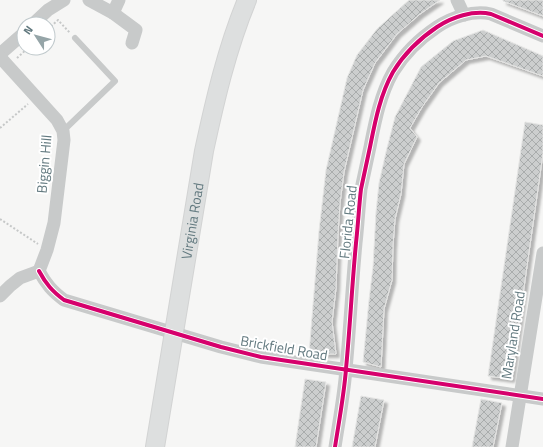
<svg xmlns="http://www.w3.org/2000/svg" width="543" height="447" viewBox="0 0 543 447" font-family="'Titillium Web',sans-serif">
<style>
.building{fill:url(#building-cross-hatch);stroke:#e5e5e4;filter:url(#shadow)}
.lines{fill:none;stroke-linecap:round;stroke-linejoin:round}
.secondary-casing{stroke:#d2d3d3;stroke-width:20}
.path{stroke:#c6c8c8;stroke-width:2;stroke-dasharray:2 2;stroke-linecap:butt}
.lane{stroke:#c8caca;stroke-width:6}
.street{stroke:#c8caca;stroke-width:13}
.secondary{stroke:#dddfdf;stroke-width:18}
.cycleway-casing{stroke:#fff;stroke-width:6}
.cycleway{stroke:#d6006c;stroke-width:4}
.labels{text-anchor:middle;stroke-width:4;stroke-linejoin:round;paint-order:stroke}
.street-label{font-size:14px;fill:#62797f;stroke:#fff}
</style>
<defs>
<pattern id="building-cross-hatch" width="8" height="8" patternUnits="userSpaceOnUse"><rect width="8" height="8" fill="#cccece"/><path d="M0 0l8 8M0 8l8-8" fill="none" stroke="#a9acac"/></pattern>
<filter id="shadow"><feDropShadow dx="3.5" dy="3.5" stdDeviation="1" flood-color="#0004"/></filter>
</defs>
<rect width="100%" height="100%" fill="#f6f6f5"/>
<g class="building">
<path d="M 409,0 L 440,0 L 420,14 L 397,34 L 375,63 L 363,90 L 344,172 L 340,203 L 338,234 L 336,288 L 332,322 L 336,354 L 309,354 L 319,231 L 326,170 L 347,78 L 357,55 L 377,29 Z"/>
<path d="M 503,0 L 543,0 L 543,16 L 503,1 Z"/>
<path d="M 483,30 L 543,56 L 543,76 L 486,56 L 466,60 L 439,83 L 422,107 L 410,128 L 417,137 L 404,164 L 401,194 L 395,219 L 393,245 L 392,280 L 384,309 L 381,367 L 363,362 L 369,300 L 373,267 L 376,212 L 379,183 L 386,152 L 395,117 L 421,67 L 453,41 Z"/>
<path d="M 525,122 L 543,125 L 543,153 L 511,379 L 488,376 Z"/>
<path d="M 305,379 L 326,382 L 316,447 L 295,447 Z"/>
<path d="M 361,396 L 384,400 L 375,447 L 352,447 Z"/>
<path d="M 481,399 L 502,403 L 493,447 L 472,447 Z"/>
</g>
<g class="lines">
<g class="secondary-casing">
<g id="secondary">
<path id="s1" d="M 155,447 L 204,151 C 215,100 227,48 247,0"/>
</g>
</g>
<g class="path">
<path d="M 48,29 L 58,20 L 70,33"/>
<path d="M 17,58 L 28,48"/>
<path d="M 0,128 L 28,104"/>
<path d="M 0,219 L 38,244"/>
</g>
<path class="lane" d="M 63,131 L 115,81 L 75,38"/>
<g class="street">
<path d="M 89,0 L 113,13 L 119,0"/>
<path d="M 457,0 L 464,15"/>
<path d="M 113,13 L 136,30 L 132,43"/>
<path d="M 33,24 L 48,10 L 64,0"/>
<path d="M 0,54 L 24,33"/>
<path d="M 0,57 L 57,120 L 63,131 L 64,140 L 54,223 L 47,250 L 39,271"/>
<path d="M 39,271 C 46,284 52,291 64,300 L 221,347 L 261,357 L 543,399"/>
<path d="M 0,296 L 10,286 L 20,278 L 39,271"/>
<path d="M 335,447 C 339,421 344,395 346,369 C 350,327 352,285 356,243 C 358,225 359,206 361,189 C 364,175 367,161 370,147 C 375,122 380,95 393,72 C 404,54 419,39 437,27 C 452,17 473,10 491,14 L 543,36"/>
<path d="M 512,447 L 543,253"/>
</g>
<use href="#secondary" class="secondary"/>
<g class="cycleway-casing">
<g id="cycleway">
<path d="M 39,271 C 46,284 52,291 64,300 L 221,347 L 261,357 L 543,399"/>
<path d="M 335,447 C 339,421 344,395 346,369 C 350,327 352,285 356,243 C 358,225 359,206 361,189 C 364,175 367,161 370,147 C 375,122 380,95 393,72 C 404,54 419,39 437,27 C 452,17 473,10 491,14 L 543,36"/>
</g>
</g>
<use href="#cycleway" class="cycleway"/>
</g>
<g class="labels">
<g class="street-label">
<text transform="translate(44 164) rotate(-85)" y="5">Biggin Hill</text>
<text dy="5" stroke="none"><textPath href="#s1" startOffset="229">Virginia Road</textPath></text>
<text transform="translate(348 222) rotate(-84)" y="5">Florida Road</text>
<text transform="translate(513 335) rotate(-81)" y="5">Maryland Road</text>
<text transform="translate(284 348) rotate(10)" y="5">Brickfield Road</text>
</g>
</g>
<g transform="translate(36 36) rotate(306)"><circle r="19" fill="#ffffff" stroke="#c0c9cc"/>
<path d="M0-3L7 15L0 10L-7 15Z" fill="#96a5a8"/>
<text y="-6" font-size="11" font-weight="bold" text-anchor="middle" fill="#62797f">N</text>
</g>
</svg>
